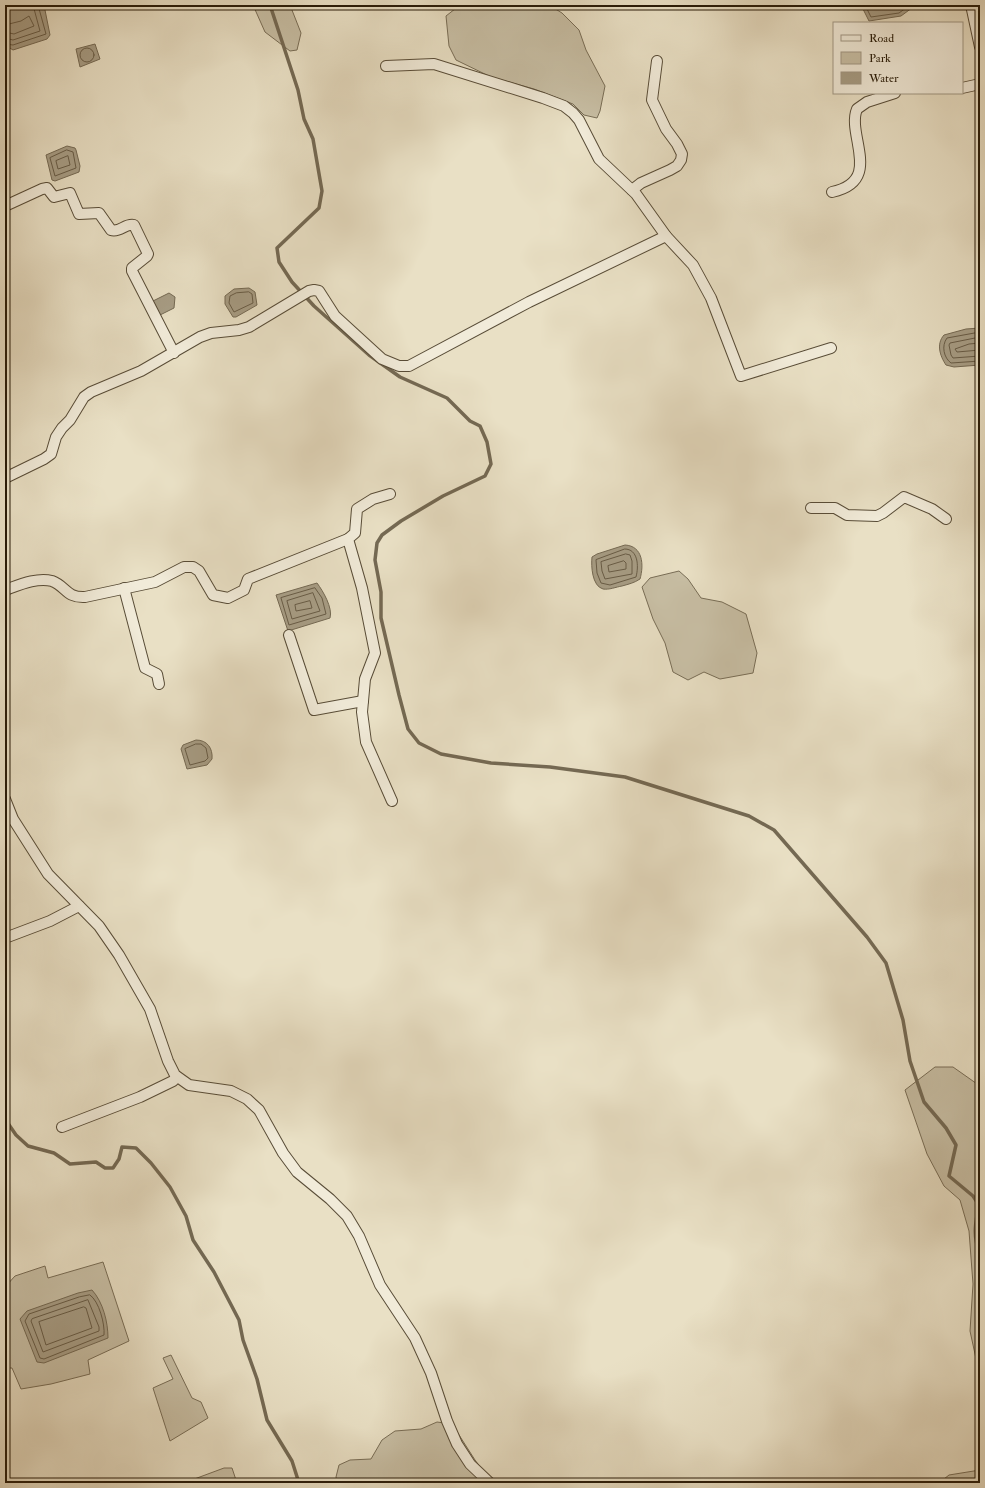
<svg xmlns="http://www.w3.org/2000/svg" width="985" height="1488" viewBox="0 0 985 1488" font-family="'IM FELL Double Pica',serif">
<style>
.green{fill:#c8bfa5;stroke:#786d56}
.water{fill:#a79d85;stroke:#746953}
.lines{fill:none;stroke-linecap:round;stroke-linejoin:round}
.shore{stroke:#685c46;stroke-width:1}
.stream{stroke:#746953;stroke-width:3.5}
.minor-casing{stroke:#584c37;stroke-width:12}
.minor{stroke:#f1ebd9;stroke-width:10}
</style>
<rect width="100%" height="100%" fill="#e9e0c5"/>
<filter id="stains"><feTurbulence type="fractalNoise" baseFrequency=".005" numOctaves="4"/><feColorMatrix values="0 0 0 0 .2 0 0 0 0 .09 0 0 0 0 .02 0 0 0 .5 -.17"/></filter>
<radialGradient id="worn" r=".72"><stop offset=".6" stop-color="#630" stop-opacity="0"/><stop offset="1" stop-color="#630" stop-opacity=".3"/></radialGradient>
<g class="green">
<path d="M 253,5 L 290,5 L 301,33 L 297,50 L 290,51 L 265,32 Z"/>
<path d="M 460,5 L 549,5 L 562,13 L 579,30 L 586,50 L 605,86 L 600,111 L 597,118 L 584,115 L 573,104 L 534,89 L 491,77 L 456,60 L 449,46 L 446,16 Z"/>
<path d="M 679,571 L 688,579 L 701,598 L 722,602 L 746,614 L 757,653 L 753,673 L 720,679 L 704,672 L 688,680 L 673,672 L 665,643 L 653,619 L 642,587 L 650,578 Z"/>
<path d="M 935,1067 L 953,1067 L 980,1086 L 980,1377 L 970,1331 L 973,1284 L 969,1231 L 960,1200 L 944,1186 L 927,1154 L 905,1090 Z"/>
<path d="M 103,1262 L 129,1341 L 88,1360 L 90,1374 L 51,1384 L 21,1389 L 12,1368 L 5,1368 L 5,1287 L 15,1276 L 45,1266 L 48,1278 Z"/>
<path d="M 171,1355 L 192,1398 L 201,1402 L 208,1418 L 170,1441 L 153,1388 L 173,1379 L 163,1358 Z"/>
<path d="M 437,1422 L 452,1424 L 475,1460 L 492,1483 L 337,1483 L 336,1477 L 339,1465 L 350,1460 L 371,1459 L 382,1440 L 395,1431 L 421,1429 Z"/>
<path d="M 224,1468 L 232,1468 L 237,1483 L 183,1483 L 183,1480 L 189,1481 Z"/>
<path d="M 980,1470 L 980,1483 L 939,1483 L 949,1475 Z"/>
</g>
<g class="water">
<path d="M 24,5 L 42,6 L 45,10 L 50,35 L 47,39 L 13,50 L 5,45 L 5,10 Z"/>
<path d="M 861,5 L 916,5 L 901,16 L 869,21 Z"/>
<path d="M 95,44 L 100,59 L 80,67 L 76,49 Z"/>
<path d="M 67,146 L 75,148 L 76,150 L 80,166 L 79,172 L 55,181 L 52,180 L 46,155 Z"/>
<path d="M 249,288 L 255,292 L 257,305 L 236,317 L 233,317 L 225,304 L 225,296 L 234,289 Z"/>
<path d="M 169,293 L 175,297 L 174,308 L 160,315 L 153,301 Z"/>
<path d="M 980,328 L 980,365 L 954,367 L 946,365 C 940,356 936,344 944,335 L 966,329 Z"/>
<path d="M 625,545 C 643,546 644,565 640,579 C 634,583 629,584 622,586 C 616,587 609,590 603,589 C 592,586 591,566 592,557 L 597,554 Z"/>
<path d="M 317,583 C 323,591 333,608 330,618 L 288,631 L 276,595 Z"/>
<path d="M 196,740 C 207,740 213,748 212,759 L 207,765 L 187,769 L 181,749 L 183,745 Z"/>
<path d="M 92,1290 C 103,1302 108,1322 108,1338 L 44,1363 L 37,1362 L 20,1319 L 27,1311 L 78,1293 Z"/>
</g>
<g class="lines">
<g class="shore">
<path d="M 865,5 L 871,17 L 899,13 L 910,5"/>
<path d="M 5,25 L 21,21 L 29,16 L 34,26 L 14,34 L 5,32"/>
<path d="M 5,38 L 13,40 L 40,31 L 33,5"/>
<path d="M 5,44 L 13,45 L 46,34 L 38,5"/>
<circle cx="87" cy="55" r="7"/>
<path d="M 67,150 L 73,152 L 76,168 L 55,176 L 50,158 Z"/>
<path d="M 68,156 L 70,165 L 58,169 L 56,161 Z"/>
<path d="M 249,292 L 252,294 L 253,303 L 234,312 L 229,303 L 230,296 L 236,293 Z"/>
<path d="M 980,332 L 947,338 C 941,346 944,358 951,363 L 980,361"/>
<path d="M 980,337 L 950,343 L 949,345 L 951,355 L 953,358 L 980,356"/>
<path d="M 980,343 L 969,344 L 955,349 L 957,352 L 980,350"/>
<path d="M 625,549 C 638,549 639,566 636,577 L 610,585 L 601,583 L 597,573 L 596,560 Z"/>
<path d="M 626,554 L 630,555 L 632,561 L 632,574 L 605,579 L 602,571 L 601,562 Z"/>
<path d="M 624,561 L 626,563 L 626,569 L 609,572 L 608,566 Z"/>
<path d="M 315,588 L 322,598 L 326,614 L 289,625 L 281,598 Z"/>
<path d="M 313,593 L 320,611 L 292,619 L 287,601 Z"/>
<path d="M 310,601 L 312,608 L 296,611 L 295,605 Z"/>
<path d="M 196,744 L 201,744 L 206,748 L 208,758 L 205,761 L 190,765 L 185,749 Z"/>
<path d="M 90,1295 C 99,1301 105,1324 104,1335 L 44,1359 L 40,1358 L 25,1321 L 29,1314 L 79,1297 Z"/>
<path d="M 88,1300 L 99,1327 L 99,1331 L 43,1352 L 31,1321 L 32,1319 Z"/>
<path d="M 84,1307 L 86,1308 L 92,1328 L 46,1345 L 39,1322 Z"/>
</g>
<g class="stream">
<path d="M 270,5 L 298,90 L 304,119 L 313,139 L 322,191 L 319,208 L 277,248 L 279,262 L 292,282 L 314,306 L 369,355 L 400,377 L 447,398 L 470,421 L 480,426 L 487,442 L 491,464 L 485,476 L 443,496 L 401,521 L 382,535 L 377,543 L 375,560 L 381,592 L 381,618 L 399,695 L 408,729 L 419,743 L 441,754 L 491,763 L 550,767 L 625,777 L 749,816 L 774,830 L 867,937 L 886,963 L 903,1020 L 910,1061 L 924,1102 L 946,1128 L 956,1145 L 949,1176 L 973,1196 L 979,1205 C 976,1219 972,1238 980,1251"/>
<path d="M 5,1119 L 16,1135 L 28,1146 L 54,1153 L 70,1164 L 96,1162 L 105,1168 L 113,1168 L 119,1159 L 122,1147 L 136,1148 L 151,1163 L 170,1187 L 186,1216 L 193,1240 L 214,1272 L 239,1320 L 243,1340 L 257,1379 L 267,1420 L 292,1461 L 299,1483"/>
</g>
<g class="minor-casing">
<g id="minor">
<path d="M 971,5 L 980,47"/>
<path d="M 386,66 L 434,64 L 543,98 L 564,106 L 573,113 L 579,120 L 599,159 L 636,194 L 666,236 L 693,265 L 711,298 L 741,376 L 831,348"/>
<path d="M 962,88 L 980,84"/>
<path d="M 632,190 L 641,183 L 670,170 L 677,166 L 681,160 L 682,154 L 677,144 L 666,129 L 652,100 L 657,61"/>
<path d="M 832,192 C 884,181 846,135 857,109 L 867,102 L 895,93"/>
<path d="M 5,206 L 42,189 L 47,188 L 54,197 L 70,193 L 79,214 L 99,213 L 111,230 C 120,233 125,223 134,225 L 148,254 L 147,256 L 132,268 L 132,271 L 174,353"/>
<path d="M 5,478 L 44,459 L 51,454 L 56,437 L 62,428 L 70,420 L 84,397 L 91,392 L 141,371 L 200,337 L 211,333 L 239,330 L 249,327 L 309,291 L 314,290 L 319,291 L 335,316 L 382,359 L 399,366 L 409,366 L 529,302 L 666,236"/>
<path d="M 390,494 L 373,499 L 357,509 L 355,533 L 348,539 L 362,588 L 375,653 L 365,679 L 362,712 L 366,742 L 392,801"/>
<path d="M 811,508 L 835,508 L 847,515 L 877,516 L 883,513 L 904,497 L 932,509 L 946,519"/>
<path d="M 124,588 L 145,668 L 157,674 L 159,684"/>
<path d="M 5,590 C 19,585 37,577 52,581 C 66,586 66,598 85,597 L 155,582 L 184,567 L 193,567 L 199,571 L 213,595 L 228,598 L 244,590 L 248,579 L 348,539"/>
<path d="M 289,635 L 314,710 L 363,701"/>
<path d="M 5,799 L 13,819 L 48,874 L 99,926 L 119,955 L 150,1009 L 168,1061 L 175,1075 L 189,1085 L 231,1091 L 247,1099 L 259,1110 L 283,1153 L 297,1172 L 330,1199 L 347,1216 L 359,1236 L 380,1285 L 415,1338 L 431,1373 L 447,1421 L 457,1444 L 470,1464 L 490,1483"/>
<path d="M 5,938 L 50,921 L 79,906"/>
<path d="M 62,1127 L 140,1097 L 173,1081 L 177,1077"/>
</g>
</g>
<use href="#minor" class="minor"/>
</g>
<rect width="985" height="1488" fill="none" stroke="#e9e0c5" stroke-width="20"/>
<rect x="6" y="6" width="973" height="1476" fill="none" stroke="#281b08" stroke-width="2"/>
<rect x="10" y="10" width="965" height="1468" fill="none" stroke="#281b08"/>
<rect x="833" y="22" width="130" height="72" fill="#f1ebd9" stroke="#a19885"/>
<rect x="841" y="35" width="20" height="6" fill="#f1ebd9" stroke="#a19885"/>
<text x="869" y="42" font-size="12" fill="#281b08">Road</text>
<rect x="841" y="52" width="20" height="12" fill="#c8bfa5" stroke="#a19885"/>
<text x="869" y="62" font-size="12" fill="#281b08">Park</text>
<rect x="841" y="72" width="20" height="12" fill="#a79d85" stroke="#a19885"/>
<text x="869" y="82" font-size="12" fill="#281b08">Water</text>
<rect width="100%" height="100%" filter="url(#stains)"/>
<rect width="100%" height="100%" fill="url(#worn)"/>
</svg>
